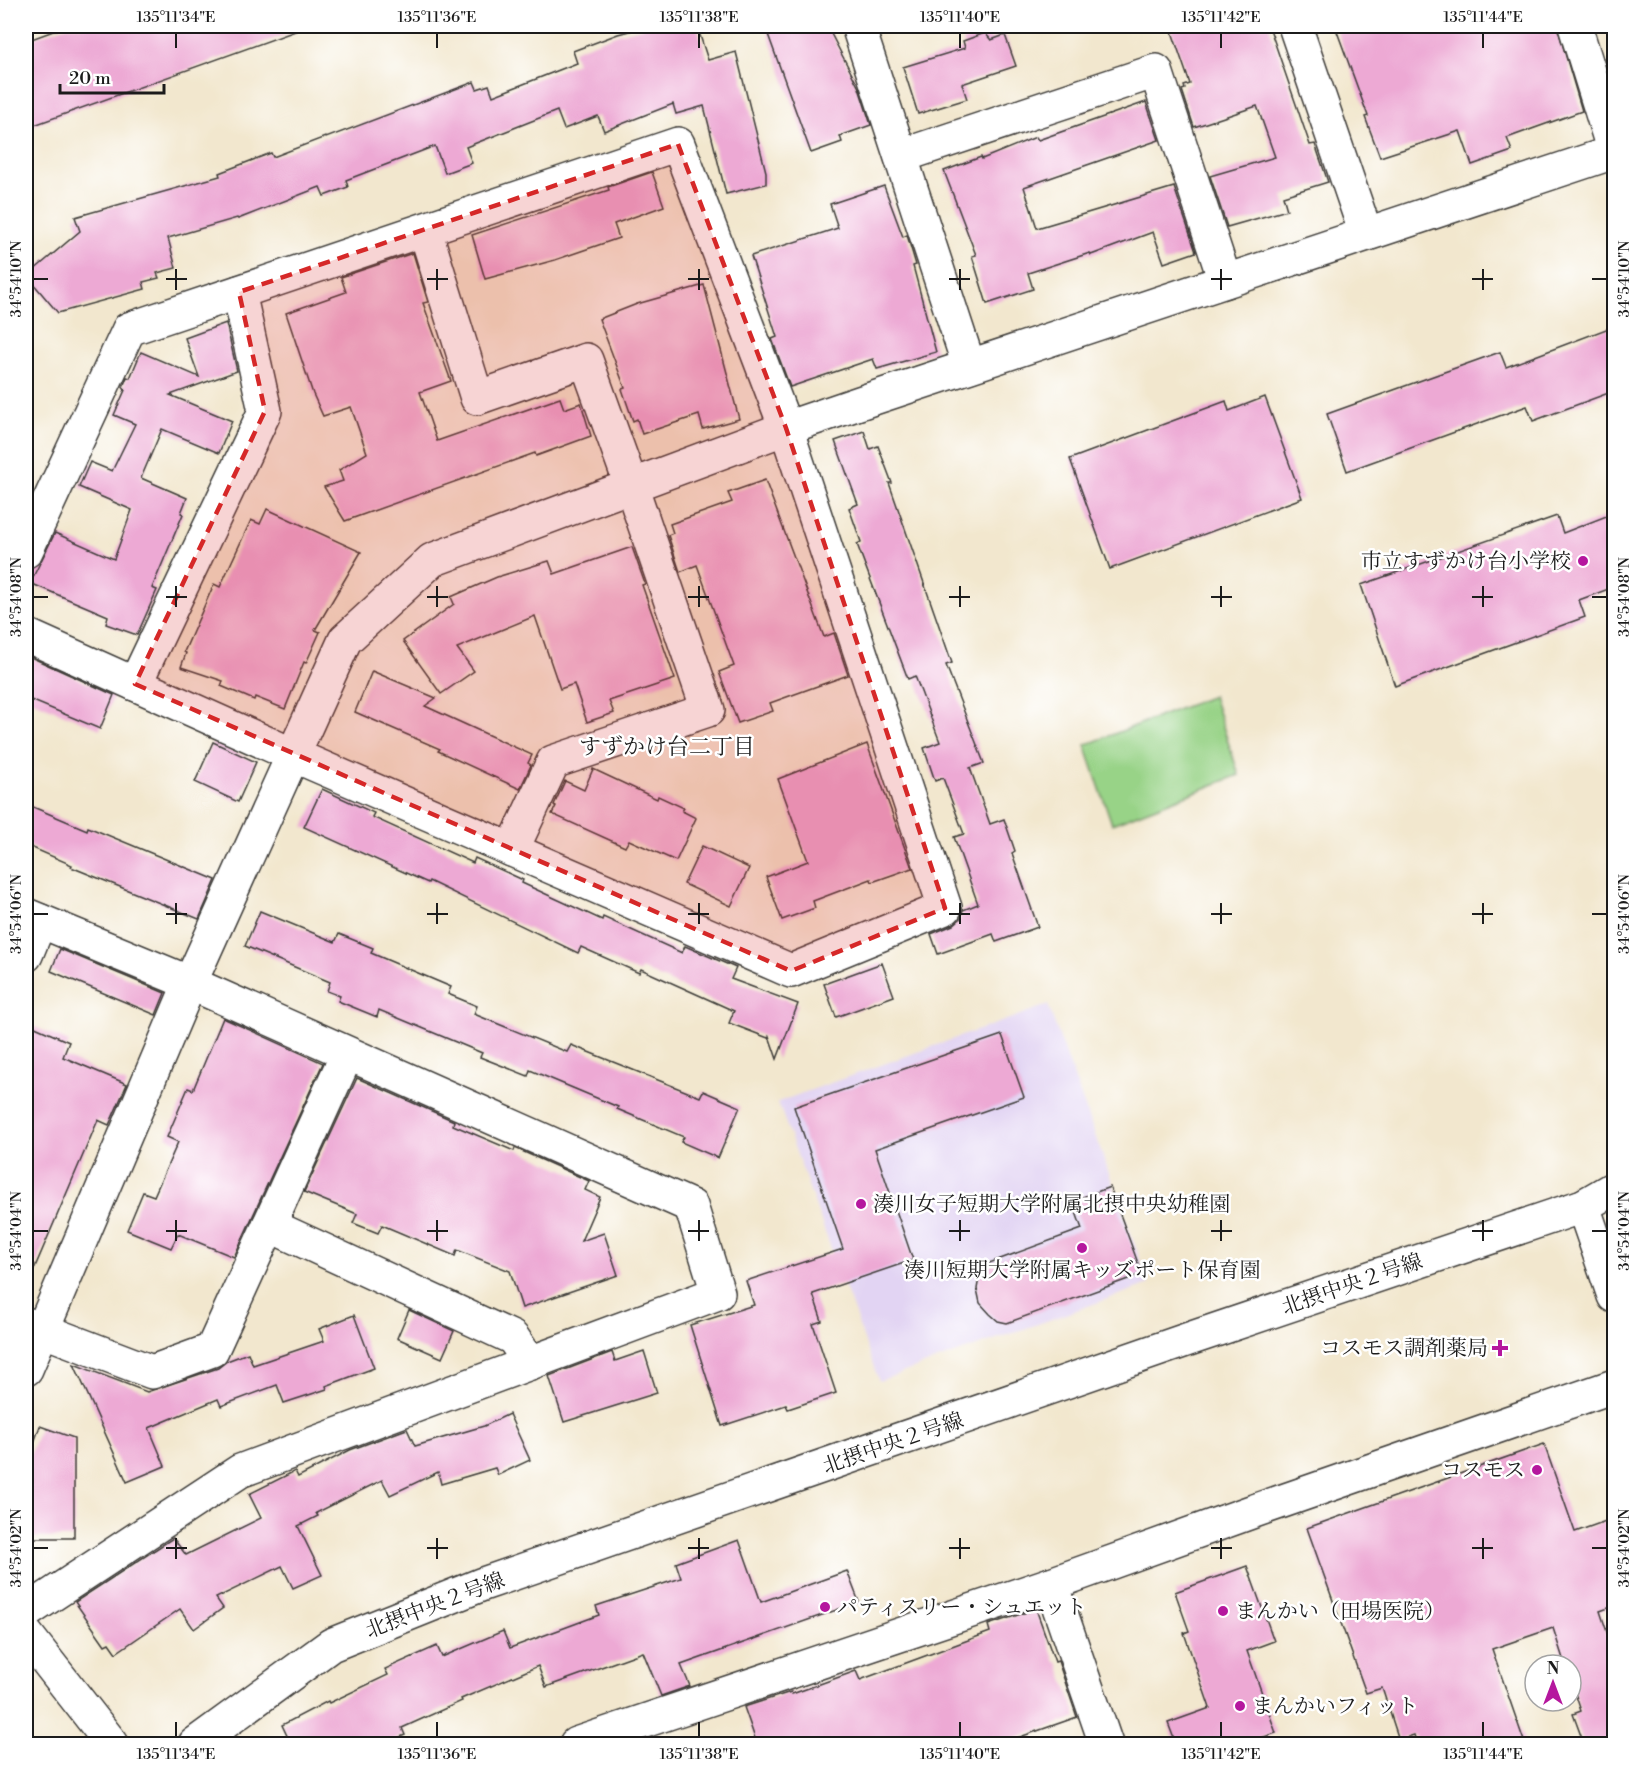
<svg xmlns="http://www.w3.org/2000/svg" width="1640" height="1770" viewBox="0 0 1640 1770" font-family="'Libre Bodoni','Noto Serif JP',serif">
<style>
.built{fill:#e2d4f3}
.green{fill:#98d387;stroke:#5a7852;stroke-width:1.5}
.building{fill:#eda9d4}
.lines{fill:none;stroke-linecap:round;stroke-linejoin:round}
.minor-casing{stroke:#3c3a37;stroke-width:36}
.tertiary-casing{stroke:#3c3a37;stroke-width:36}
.minor{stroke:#fff;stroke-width:33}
.tertiary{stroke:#fff;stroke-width:33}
.marked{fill:#d62828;fill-opacity:0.2;stroke:#d62828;stroke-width:4.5;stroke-dasharray:12 8;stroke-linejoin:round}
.ticks{fill:none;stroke:#1c1c1c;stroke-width:2}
.poi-dot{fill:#b5179e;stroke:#fff;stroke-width:2}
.labels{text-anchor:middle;stroke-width:5;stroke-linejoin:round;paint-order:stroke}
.poi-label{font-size:21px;fill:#1c1c1c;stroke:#fff;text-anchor:start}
.street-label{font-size:21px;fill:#1c1c1c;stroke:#fff}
.neighbourhood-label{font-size:22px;fill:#1c1c1c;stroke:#fff}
.neatline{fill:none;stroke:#1c1c1c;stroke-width:2}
.ticks-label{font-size:15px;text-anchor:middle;fill:#1c1c1c}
</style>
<rect width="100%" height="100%" fill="#fff"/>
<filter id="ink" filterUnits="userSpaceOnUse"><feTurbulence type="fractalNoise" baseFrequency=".0167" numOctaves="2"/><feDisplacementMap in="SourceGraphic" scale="12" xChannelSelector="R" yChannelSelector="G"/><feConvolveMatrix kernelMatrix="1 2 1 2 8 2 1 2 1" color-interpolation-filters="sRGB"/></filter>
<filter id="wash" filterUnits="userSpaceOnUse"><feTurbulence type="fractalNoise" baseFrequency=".008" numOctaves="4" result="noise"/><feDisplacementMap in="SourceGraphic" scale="24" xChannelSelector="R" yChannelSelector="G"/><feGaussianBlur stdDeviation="1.35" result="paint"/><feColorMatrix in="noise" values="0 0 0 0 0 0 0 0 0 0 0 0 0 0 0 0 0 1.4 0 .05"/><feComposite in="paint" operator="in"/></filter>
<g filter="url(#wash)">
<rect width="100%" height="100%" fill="#f2e7ce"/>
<path class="built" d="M 1048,1005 L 1149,1284 L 879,1381 L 778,1102 Z"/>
<path class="green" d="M 1213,696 L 1239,775 L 1112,824 L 1085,745 Z"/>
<g id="blocks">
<g class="building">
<path d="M 67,26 L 301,26 L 301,29 L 26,128 L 26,41 Z"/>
<path d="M 648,26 L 697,26 L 708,60 L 736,52 L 766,172 L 766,184 L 726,194 L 704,106 L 676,114 L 673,104 L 604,131 L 598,116 L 564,129 L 557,111 L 466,147 L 472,163 L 445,173 L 435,146 L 346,180 L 348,187 L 324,196 L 320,187 L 238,219 L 237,218 L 168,238 L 176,268 L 157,273 L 159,278 L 143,282 L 145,289 L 58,313 L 27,276 L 80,231 L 75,217 L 220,176 L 219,173 L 271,153 L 273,157 L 325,137 L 326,138 L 474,82 L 477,89 L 489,85 L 493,96 L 577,63 L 573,51 L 618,34 Z"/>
<path d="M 765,26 L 827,26 L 859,88 L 871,125 L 840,136 L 842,142 L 811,153 Z"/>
<path d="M 1170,26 L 1269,26 L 1310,145 L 1315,144 L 1328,182 L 1283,196 L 1287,210 L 1227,227 L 1210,176 L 1275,157 L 1257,106 L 1194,127 L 1182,90 L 1185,89 L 1184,86 L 1190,84 Z"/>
<path d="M 1335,26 L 1557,26 L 1582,111 L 1507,138 L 1512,151 L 1472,165 L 1460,131 L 1380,157 L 1365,117 L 1368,116 Z"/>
<path d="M 985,33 L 991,40 L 1005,35 L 1016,66 L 962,84 L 967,99 L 918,114 L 903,67 L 965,48 L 963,41 Z"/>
<path d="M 1146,102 L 1159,140 L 1024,187 L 1037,228 L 1174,187 L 1196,252 L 1164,263 L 1153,232 L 1091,255 L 1090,253 L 1028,273 L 1033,289 L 987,304 L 972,256 L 976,255 L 944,171 L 981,157 L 982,159 L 1036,137 L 1038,140 Z"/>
<path d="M 652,172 L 664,206 L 614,224 L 619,238 L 555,260 L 485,279 L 472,235 L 609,190 L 608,187 Z"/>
<path d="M 884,186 L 903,237 L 907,235 L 916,265 L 913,266 L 936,352 L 877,369 L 873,359 L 790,387 L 772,339 L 777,337 L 751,256 L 838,228 L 830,204 Z"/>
<path d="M 413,253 L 428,302 L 423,303 L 451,381 L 420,392 L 437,441 L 560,398 L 564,409 L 581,403 L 591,436 L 536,456 L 535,453 L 345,521 L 324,487 L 343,481 L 339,470 L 367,453 L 351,407 L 323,416 L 313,394 L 286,313 L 346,292 L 341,277 Z"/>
<path d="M 704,285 L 739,419 L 703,429 L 699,415 L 642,434 L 637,419 L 633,421 L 622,389 L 625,388 L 599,319 L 637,304 Z"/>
<path d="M 226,323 L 237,371 L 170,395 L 232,421 L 219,453 L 162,429 L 141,478 L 187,498 L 181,513 L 183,514 L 152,588 L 157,590 L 137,635 L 106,624 L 108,616 L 30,583 L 55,533 L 114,559 L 132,510 L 79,487 L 90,462 L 112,471 L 135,424 L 114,415 L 125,390 L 123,387 L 127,377 L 130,378 L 141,352 L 199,377 L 185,338 Z"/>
<path d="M 1614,326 L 1614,391 L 1533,421 L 1527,406 L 1347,471 L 1327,414 L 1500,352 L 1506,367 Z"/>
<path d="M 1265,397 L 1302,498 L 1110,569 L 1070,459 L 1226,401 L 1229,411 Z"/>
<path d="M 864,431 L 870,449 L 878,446 L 892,483 L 889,483 L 952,663 L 946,665 L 984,763 L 970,768 L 990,824 L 1004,819 L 1015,851 L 1012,853 L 1038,927 L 996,942 L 993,934 L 938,954 L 931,934 L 953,925 L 960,919 L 963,910 L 978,904 L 954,837 L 964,834 L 943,778 L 935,781 L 924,748 L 940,742 L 915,676 L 908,679 L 857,544 L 861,542 L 849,508 L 858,504 L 835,441 Z"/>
<path d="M 765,480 L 824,637 L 834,633 L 848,675 L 770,703 L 773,711 L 738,723 L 719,672 L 734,666 L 697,565 L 680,572 L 668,535 L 673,533 L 670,524 L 732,502 L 728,493 Z"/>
<path d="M 267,509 L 361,552 L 315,630 L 320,632 L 306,663 L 304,662 L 285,709 L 255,697 L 254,700 L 221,686 L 223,681 L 181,667 L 186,653 L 184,652 L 214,584 L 220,587 L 251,520 L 260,524 Z"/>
<path d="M 1614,513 L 1614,587 L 1579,600 L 1585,617 L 1395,686 L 1361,585 L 1557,516 L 1563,533 Z"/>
<path d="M 632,547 L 645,584 L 642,585 L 675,679 L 609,701 L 614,713 L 587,722 L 574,684 L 560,689 L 535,616 L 457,648 L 474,671 L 441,694 L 403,641 L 454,604 L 451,597 L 497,577 L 549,561 L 554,574 Z"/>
<path d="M 26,655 L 114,695 L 100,729 L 26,698 Z"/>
<path d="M 372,671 L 436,698 L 425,706 L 532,755 L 528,763 L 531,765 L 520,789 L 438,751 L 440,749 L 355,712 Z"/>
<path d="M 213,742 L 256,762 L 238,802 L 195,782 Z"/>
<path d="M 867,744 L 912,868 L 872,882 L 871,879 L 813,901 L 815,908 L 782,920 L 766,877 L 808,861 L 778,779 Z"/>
<path d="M 593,769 L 657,799 L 658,796 L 684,808 L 682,811 L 696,818 L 676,861 L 629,840 L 625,847 L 552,814 L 556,806 L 554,805 L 565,781 L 584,790 Z"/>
<path d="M 322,789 L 374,813 L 372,817 L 473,863 L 475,858 L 523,880 L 522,883 L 602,920 L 603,917 L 682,953 L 685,946 L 736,968 L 731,979 L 798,1004 L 777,1059 L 769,1036 L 768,1038 L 729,1023 L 734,1011 L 641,969 L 639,973 L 581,947 L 578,953 L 429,881 L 428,883 L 304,827 Z"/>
<path d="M 26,804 L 87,830 L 88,827 L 216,880 L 199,919 L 71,867 L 72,865 L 26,845 Z"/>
<path d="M 702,846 L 749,868 L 731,906 L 684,884 Z"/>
<path d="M 260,911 L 335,942 L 339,934 L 373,948 L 371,953 L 451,987 L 448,994 L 477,1006 L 474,1014 L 567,1052 L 571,1045 L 700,1097 L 703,1091 L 740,1107 L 718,1158 L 681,1142 L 684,1137 L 617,1109 L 618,1107 L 530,1070 L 528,1076 L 480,1057 L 482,1053 L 379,1010 L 377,1017 L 338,1001 L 340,996 L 327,991 L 330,982 L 245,946 Z"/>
<path d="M 60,949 L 165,993 L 156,1015 L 51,971 Z"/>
<path d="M 882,963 L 894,996 L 836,1017 L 824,984 Z"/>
<path d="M 223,1018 L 323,1063 L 234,1257 L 178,1234 L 171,1248 L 127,1230 L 143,1192 L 154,1196 L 178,1142 L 167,1137 L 188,1088 L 193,1090 Z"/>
<path d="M 26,1023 L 69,1042 L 63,1057 L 127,1084 L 109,1125 L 98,1120 L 26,1288 Z"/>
<path d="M 1002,1035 L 1024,1097 L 875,1149 L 913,1260 L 813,1294 L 822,1321 L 813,1324 L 836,1393 L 788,1409 L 786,1405 L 722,1426 L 690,1325 L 754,1305 L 746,1281 L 843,1249 L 794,1107 Z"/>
<path d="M 357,1078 L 454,1121 L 453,1125 L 514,1151 L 515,1148 L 589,1181 L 585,1190 L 600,1197 L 581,1241 L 604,1233 L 618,1275 L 522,1308 L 510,1271 L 457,1250 L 455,1256 L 382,1225 L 378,1233 L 353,1223 L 357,1214 L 304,1192 Z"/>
<path d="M 1110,1187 L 1142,1274 L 1007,1323 L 998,1321 L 990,1314 L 980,1303 L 977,1289 L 981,1266 L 1082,1229 L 1072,1201 Z"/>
<path d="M 409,1310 L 454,1331 L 442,1358 L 397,1338 Z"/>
<path d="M 354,1315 L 374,1368 L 326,1386 L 327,1389 L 284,1403 L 277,1385 L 221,1406 L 218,1399 L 149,1428 L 165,1466 L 127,1482 L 74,1364 L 147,1392 L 218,1368 L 227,1361 L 248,1353 L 253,1365 L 324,1341 L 319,1329 Z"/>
<path d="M 644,1351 L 657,1393 L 564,1422 L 549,1376 L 612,1352 L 615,1361 Z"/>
<path d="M 509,1414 L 530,1460 L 498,1475 L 495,1468 L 441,1484 L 438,1472 L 390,1495 L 382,1480 L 316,1513 L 318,1516 L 298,1526 L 322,1575 L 293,1588 L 282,1566 L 216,1598 L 223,1608 L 194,1629 L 180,1609 L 116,1653 L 109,1643 L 105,1645 L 75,1602 L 173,1538 L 186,1555 L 261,1518 L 249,1494 L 295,1471 L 298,1477 L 350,1450 L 407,1429 L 415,1446 L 484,1426 Z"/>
<path d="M 40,1426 L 74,1438 L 74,1538 L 26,1538 L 26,1465 Z"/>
<path d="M 1544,1444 L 1575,1532 L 1614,1518 L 1614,1606 L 1600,1611 L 1614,1653 L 1614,1744 L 1584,1744 L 1573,1714 L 1581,1711 L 1571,1681 L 1571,1665 L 1565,1665 L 1553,1628 L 1492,1649 L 1525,1744 L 1417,1744 L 1414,1735 L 1399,1740 L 1382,1688 L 1366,1693 L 1307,1528 Z"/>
<path d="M 739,1540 L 761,1602 L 847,1571 L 859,1602 L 681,1665 L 690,1686 L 661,1696 L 643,1652 L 546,1687 L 538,1666 L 461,1699 L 462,1701 L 402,1728 L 405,1735 L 384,1744 L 291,1744 L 282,1725 L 328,1701 L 329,1703 L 388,1675 L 385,1669 L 437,1646 L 442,1657 L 503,1631 L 510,1648 L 599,1615 L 596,1606 L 681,1578 L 676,1563 Z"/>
<path d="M 1247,1566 L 1274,1641 L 1247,1651 L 1276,1733 L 1243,1744 L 1176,1744 L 1168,1723 L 1210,1708 L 1184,1633 L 1189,1631 L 1175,1592 Z"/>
<path d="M 1036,1609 L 1055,1662 L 1058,1661 L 1077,1717 L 1000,1744 L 757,1744 L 744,1707 L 791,1692 L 792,1694 L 856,1671 L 860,1680 L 990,1632 L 988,1625 Z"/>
</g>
</g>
</g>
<g filter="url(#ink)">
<use href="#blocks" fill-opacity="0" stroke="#3c3a37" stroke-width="1.5"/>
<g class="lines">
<g class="minor-casing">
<g id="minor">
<path d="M 858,26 L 969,366"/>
<path d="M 1295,26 L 1366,234"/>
<path d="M 1575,26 L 1614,152"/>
<path d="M 901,156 L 1156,71 L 1225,281"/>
<path d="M 425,230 L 477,398 L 586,360 L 631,485 L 708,710 L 553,762 L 512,850"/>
<path d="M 26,551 L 129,329 L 678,144 L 786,428 L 945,908 L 791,971 L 293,755 L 26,635"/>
<path d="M 135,684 L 265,411 L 239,292"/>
<path d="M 26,915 L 190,983 L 691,1206 L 718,1293 L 240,1471 L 26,1612"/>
<path d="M 26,955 L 40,921"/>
<path d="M 1583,1206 L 1614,1296"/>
<path d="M 269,1225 L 513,1338 L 530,1363"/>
<path d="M 26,1324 L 152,1372 L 212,1350 L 347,1054"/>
<path d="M 26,1369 L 190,983 L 345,640 L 432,560 L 786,428 L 871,399 L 1614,152"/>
<path d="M 1051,1584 L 1106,1744"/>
<path d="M 26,1634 L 112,1744"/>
<path d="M 576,1744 L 1051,1584 L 1254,1511 L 1614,1386"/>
</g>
</g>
<g class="tertiary-casing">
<path id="tertiary" d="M 195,1744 L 331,1645 L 483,1584 L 1189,1339 L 1583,1206 L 1614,1188"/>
</g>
<use href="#minor" class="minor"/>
<use href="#tertiary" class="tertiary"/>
</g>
</g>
<path class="marked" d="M 678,144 L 786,428 L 945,908 L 791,971 L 135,684 L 265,411 L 239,292 Z"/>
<path class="ticks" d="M 176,33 L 176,48M 437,33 L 437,48M 699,33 L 699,48M 960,33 L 960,48M 1221,33 L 1221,48M 1483,33 L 1483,48M 176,269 L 176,290M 437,269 L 437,290M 699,269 L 699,290M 960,269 L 960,290M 1221,269 L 1221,290M 1483,269 L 1483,290M 33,279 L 48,279M 166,279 L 187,279M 427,279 L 448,279M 688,279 L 709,279M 949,279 L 970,279M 1211,279 L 1232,279M 1472,279 L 1493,279M 1592,279 L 1607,279M 176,586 L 176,607M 437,586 L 437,607M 699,586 L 699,607M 960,586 L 960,607M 1221,586 L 1221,607M 1483,586 L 1483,607M 33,597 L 48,597M 166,597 L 187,597M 427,597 L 448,597M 688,597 L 709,597M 949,597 L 970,597M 1211,597 L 1232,597M 1472,597 L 1493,597M 1592,597 L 1607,597M 176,903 L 176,924M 437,903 L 437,924M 699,903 L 699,924M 960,903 L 960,924M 1221,903 L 1221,924M 1483,903 L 1483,924M 33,914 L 48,914M 166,914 L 187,914M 427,914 L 448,914M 688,914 L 709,914M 949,914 L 970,914M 1211,914 L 1232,914M 1472,914 L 1493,914M 1592,914 L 1607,914M 176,1220 L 176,1241M 437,1220 L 437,1241M 699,1220 L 699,1241M 960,1220 L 960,1241M 1221,1220 L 1221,1241M 1483,1220 L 1483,1241M 33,1231 L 48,1231M 166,1231 L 187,1231M 427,1231 L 448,1231M 688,1231 L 709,1231M 949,1231 L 970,1231M 1211,1231 L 1232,1231M 1472,1231 L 1493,1231M 1592,1231 L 1607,1231M 176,1538 L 176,1559M 437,1538 L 437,1559M 699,1538 L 699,1559M 960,1538 L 960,1559M 1221,1538 L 1221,1559M 1483,1538 L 1483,1559M 33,1548 L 48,1548M 166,1548 L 187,1548M 427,1548 L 448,1548M 688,1548 L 709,1548M 949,1548 L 970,1548M 1211,1548 L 1232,1548M 1472,1548 L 1493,1548M 1592,1548 L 1607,1548M 176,1722 L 176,1737M 437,1722 L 437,1737M 699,1722 L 699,1737M 960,1722 L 960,1737M 1221,1722 L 1221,1737M 1483,1722 L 1483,1737"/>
<g class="poi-dot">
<circle cx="1583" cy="561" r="6"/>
<circle cx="861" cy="1204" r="6"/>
<circle cx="1082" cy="1248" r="6"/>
<path d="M1497 1339h6v6h6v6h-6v6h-6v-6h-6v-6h6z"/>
<circle cx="1537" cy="1470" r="6"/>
<circle cx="825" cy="1607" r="6"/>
<circle cx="1223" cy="1611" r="6"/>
<circle cx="1240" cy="1706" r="6"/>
</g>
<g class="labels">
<g class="poi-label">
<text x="1571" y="568" text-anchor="end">市立すずかけ台小学校</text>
<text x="873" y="1211">湊川女子短期大学附属北摂中央幼稚園</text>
<text x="1082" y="1277" text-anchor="middle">湊川短期大学附属キッズポート保育園</text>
<text x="1488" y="1355" text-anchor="end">コスモス調剤薬局</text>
<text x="1525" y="1477" text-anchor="end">コスモス</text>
<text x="837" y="1614">パティスリー・シュエット</text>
<text x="1235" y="1618">まんかい（田場医院）</text>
<text x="1252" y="1713">まんかいフィット</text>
</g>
<g class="street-label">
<text transform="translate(1352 1284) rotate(-19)" y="7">北摂中央２号線</text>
<text transform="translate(893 1443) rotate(-19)" y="7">北摂中央２号線</text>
<text transform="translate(435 1605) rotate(-21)" y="7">北摂中央２号線</text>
</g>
<g class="neighbourhood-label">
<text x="667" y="754">すずかけ台二丁目</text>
</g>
</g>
<rect width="1640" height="1770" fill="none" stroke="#fff" stroke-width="66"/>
<g transform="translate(1553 1683)"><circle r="28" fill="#ffffff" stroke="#a4a4a4" stroke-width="1.5"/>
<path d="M0-4.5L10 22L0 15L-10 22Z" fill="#b5179e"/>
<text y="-9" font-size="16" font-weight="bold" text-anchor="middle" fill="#1c1c1c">N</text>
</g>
<path d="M60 84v9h104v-9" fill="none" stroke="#1c1c1c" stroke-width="3"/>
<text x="69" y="84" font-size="18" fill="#1c1c1c" stroke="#ffffff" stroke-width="4.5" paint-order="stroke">20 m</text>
<rect x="33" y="33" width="1574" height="1704" class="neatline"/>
<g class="ticks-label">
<text x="176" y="22">135°11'34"E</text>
<text x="437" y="22">135°11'36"E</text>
<text x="699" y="22">135°11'38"E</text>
<text x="960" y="22">135°11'40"E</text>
<text x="1221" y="22">135°11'42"E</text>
<text x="1483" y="22">135°11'44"E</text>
<text transform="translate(16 279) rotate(-90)" y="5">34°54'10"N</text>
<text transform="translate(1624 279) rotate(-90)" y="5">34°54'10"N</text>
<text transform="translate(16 597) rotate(-90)" y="5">34°54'08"N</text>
<text transform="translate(1624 597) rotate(-90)" y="5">34°54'08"N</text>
<text transform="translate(16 914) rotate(-90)" y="5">34°54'06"N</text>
<text transform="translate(1624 914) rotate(-90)" y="5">34°54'06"N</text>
<text transform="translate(16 1231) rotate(-90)" y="5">34°54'04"N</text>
<text transform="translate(1624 1231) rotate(-90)" y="5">34°54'04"N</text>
<text transform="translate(16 1548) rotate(-90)" y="5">34°54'02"N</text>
<text transform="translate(1624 1548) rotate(-90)" y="5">34°54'02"N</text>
<text x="176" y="1759">135°11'34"E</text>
<text x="437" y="1759">135°11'36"E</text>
<text x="699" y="1759">135°11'38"E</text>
<text x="960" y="1759">135°11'40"E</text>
<text x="1221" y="1759">135°11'42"E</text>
<text x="1483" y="1759">135°11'44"E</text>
</g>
</svg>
